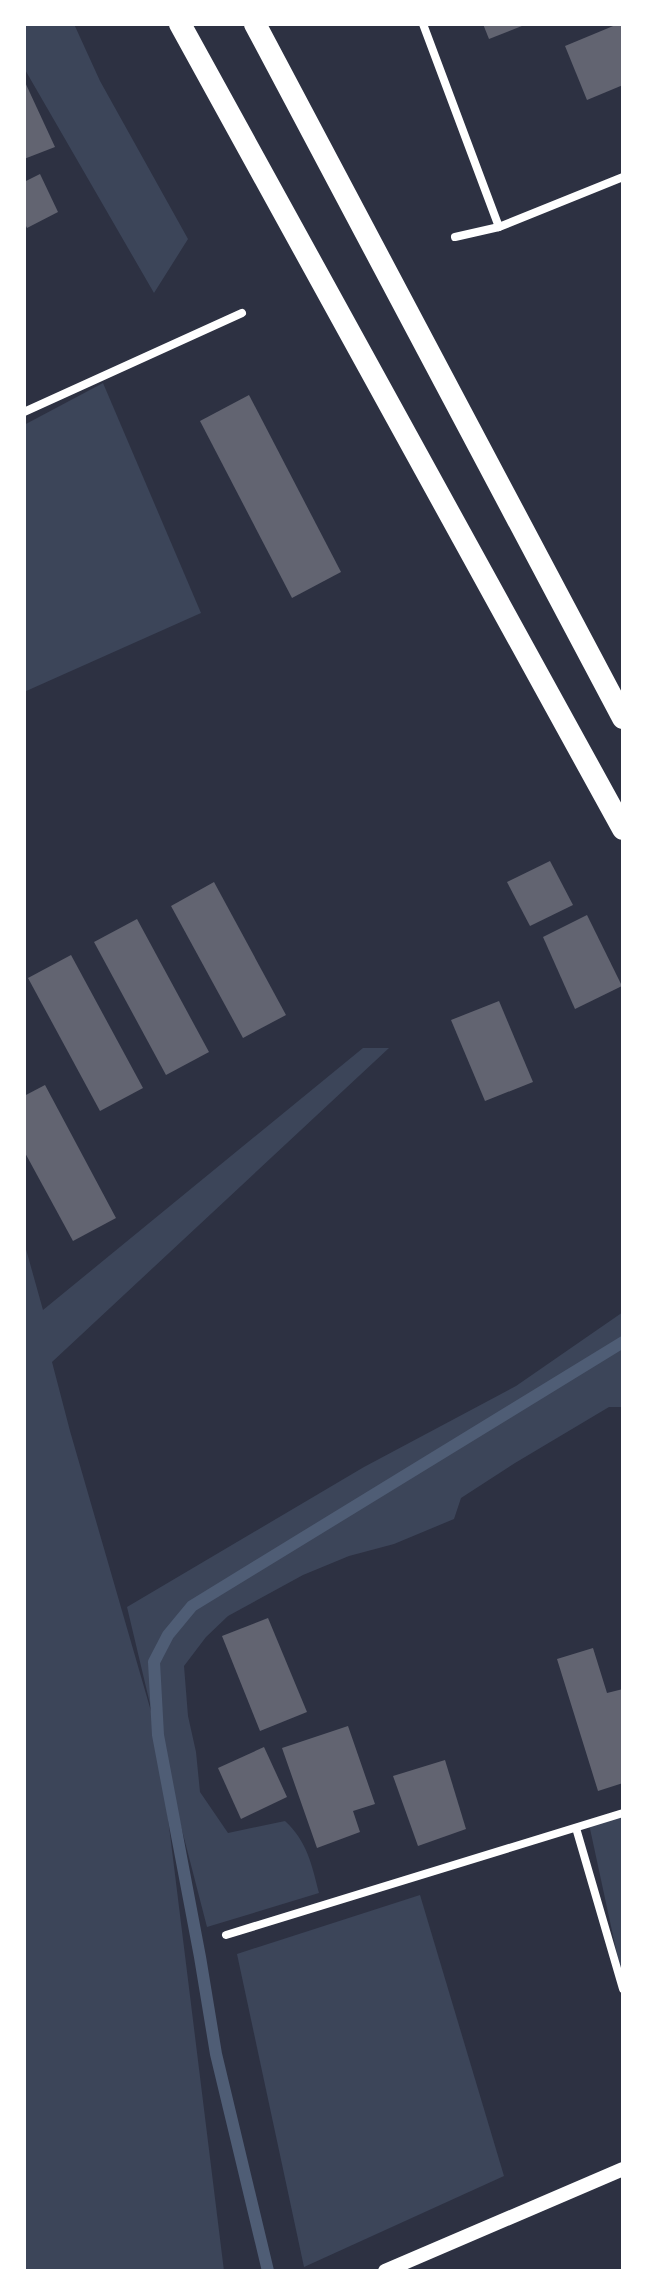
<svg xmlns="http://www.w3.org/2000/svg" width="647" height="2295" viewBox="0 0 647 2295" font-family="'Noto Sans',sans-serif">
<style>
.green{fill:#3c4559}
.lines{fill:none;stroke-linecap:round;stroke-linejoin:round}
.stream{stroke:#4f5d75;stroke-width:12}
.building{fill:#626471}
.minor{stroke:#fff;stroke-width:8}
.tertiary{stroke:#fff;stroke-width:14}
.trunk{stroke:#fff;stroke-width:22}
</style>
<rect width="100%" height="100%" fill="#2d3142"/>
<g class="green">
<path d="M 24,24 L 74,24 L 100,81 L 188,239 L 154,293 L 24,68 Z"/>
<path d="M 103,383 L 201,613 L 24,692 L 24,425 Z"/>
<path d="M 363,1048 L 389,1048 L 52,1362 L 70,1431 L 155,1725 L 127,1607 L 364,1467 L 516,1386 L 623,1312 L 623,1407 L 609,1407 L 515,1463 L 461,1498 L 454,1519 L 394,1544 L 349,1556 L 303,1575 L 228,1616 L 206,1637 L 184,1666 L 188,1716 L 196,1752 L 200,1792 L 228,1833 L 285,1821 C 307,1841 312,1865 319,1893 L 207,1927 L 158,1737 L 224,2271 L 24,2271 L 24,1242 L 43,1310 Z"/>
<path d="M 623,1813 L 623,1982 L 589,1824 Z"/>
<path d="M 420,1895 L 504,2176 L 304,2267 L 237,1954 Z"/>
</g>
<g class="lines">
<path class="stream" d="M 268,2271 L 216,2054 L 200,1957 L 158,1735 L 154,1662 L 168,1635 L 192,1606 L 623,1342"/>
</g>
<g class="building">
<path d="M 483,24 L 527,24 L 489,39 Z"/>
<path d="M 618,24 L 623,24 L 623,85 L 587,100 L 565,46 Z"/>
<path d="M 24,80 L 55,147 L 24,159 Z"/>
<path d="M 40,174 L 58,212 L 27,228 L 24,222 L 24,182 Z"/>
<path d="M 249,395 L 341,572 L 292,598 L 200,421 Z"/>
<path d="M 550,861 L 573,905 L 530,926 L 507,882 Z"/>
<path d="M 214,882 L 286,1015 L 243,1038 L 171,906 Z"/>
<path d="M 587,915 L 622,986 L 575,1009 L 543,937 Z"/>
<path d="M 137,919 L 209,1052 L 166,1075 L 94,942 Z"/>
<path d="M 71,955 L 143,1088 L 100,1111 L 28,978 Z"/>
<path d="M 499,1001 L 533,1082 L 485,1101 L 451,1020 Z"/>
<path d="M 45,1085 L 116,1218 L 73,1241 L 24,1151 L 24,1096 Z"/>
<path d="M 268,1618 L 307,1712 L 260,1731 L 222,1636 Z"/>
<path d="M 593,1648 L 607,1693 L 623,1689 L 623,1783 L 598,1791 L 557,1659 Z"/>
<path d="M 348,1726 L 375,1804 L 353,1811 L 360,1832 L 317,1848 L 282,1748 Z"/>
<path d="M 264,1747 L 287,1797 L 241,1819 L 218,1768 Z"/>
<path d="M 445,1760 L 466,1829 L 418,1846 L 393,1776 Z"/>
</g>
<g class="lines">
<g class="minor">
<path d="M 423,24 L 499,227"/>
<path d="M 455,237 L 499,227 L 623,177"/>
<path d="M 24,412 L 242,313"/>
<path d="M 576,1828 L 623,1989"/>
<path d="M 226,1935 L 623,1813"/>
</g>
<path class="tertiary" d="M 385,2271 L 623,2169"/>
<g class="trunk">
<path d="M 180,24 L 623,829"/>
<path d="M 255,24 L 623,718"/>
</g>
</g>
<rect width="647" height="2295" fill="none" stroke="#ffffff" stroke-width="52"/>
</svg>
